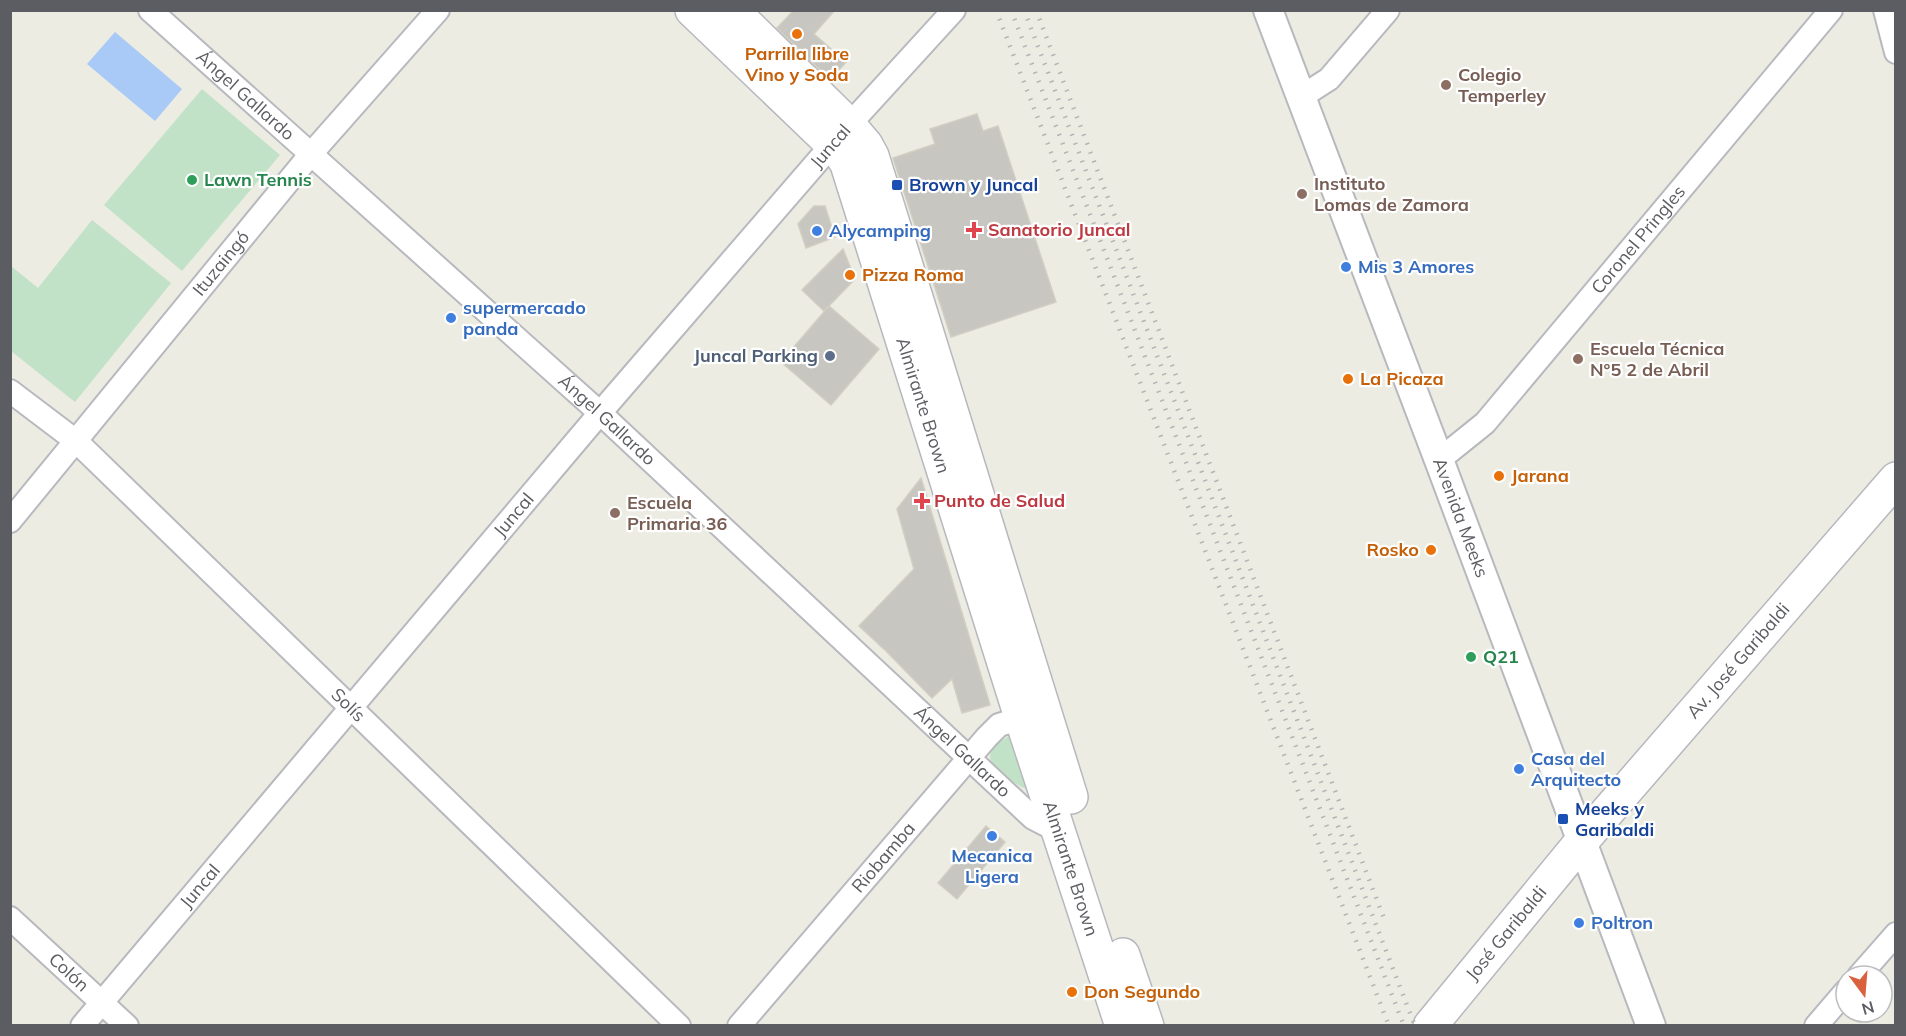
<svg xmlns="http://www.w3.org/2000/svg" width="1906" height="1036" viewBox="0 0 1906 1036" font-family="Mulish,sans-serif">
<style>
.green{fill:#c2e2c7}
.water{fill:#a9c9f7}
.building{fill:#c8c6c0;stroke:#d1cec2;stroke-width:1.5}
.lines{fill:none;stroke-linecap:round;stroke-linejoin:round}
.minor-casing{stroke:#b8b9be;stroke-width:26}
.tertiary-casing{stroke:#b8b9be;stroke-width:32}
.secondary-casing{stroke:#b7b8be;stroke-width:36}
.minor{stroke:#fff;stroke-width:22}
.tertiary{stroke:#fff;stroke-width:28}
.secondary{stroke:#fff;stroke-width:33}
.rail{stroke:#b3b4b4;stroke-width:4.5;stroke-dasharray:1.5 8;stroke-linecap:butt}
.food-dot{fill:#e8710a;stroke:#fff;stroke-width:2}
.education-dot{fill:#8d6e63;stroke:#fff;stroke-width:2}
.leisure-dot{fill:#2e9e5b;stroke:#fff;stroke-width:2}
.transit-dot{fill:#1a4fb4;stroke:#fff;stroke-width:2}
.health-dot{fill:#e0444e;stroke:#fff;stroke-width:2}
.shop-dot{fill:#3f7fe0;stroke:#fff;stroke-width:2}
.service-dot{fill:#5c6f8a;stroke:#fff;stroke-width:2}
.labels{text-anchor:middle;stroke-width:4.5;stroke-linejoin:round;paint-order:stroke}
.food-label{font-size:18px;font-weight:bold;fill:#c56008;stroke:#fff;text-anchor:start}
.education-label{font-size:18px;font-weight:bold;fill:#785e54;stroke:#fff;text-anchor:start}
.street-label{font-size:18px;fill:#5b5d62;stroke:#fff}
.leisure-label{font-size:18px;font-weight:bold;fill:#27864d;stroke:#fff;text-anchor:start}
.transit-label{font-size:18px;font-weight:bold;fill:#164399;stroke:#fff;text-anchor:start}
.health-label{font-size:18px;font-weight:bold;fill:#be3a42;stroke:#fff;text-anchor:start}
.shop-label{font-size:18px;font-weight:bold;fill:#366cbe;stroke:#fff;text-anchor:start}
.service-label{font-size:18px;font-weight:bold;fill:#4e5e75;stroke:#fff;text-anchor:end}
</style>
<rect width="100%" height="100%" fill="#ecece3"/>
<g class="green">
<path d="M 202,89 L 280,155 L 182,271 L 104,205 Z"/>
<path d="M 92,220 L 171,283 L 75,402 L 11,351 L 11,266 L 38,288 Z"/>
<path d="M 1010,735 L 1029,790 C 1019,787 989,769 990,756 C 991,747 1003,740 1010,735 Z"/>
</g>
<path class="water" d="M 115,32 L 182,89 L 155,121 L 87,64 Z"/>
<g class="building">
<path d="M 794,10 L 835,10 L 814,34 L 846,62 L 830,80 L 777,28 Z"/>
<path d="M 977,114 L 983,131 L 998,126 L 1056,302 L 951,337 L 893,158 L 935,144 L 930,129 Z"/>
<path d="M 814,206 L 825,206 L 835,237 L 806,248 L 798,224 Z"/>
<path d="M 843,249 L 855,279 L 824,311 L 802,290 Z"/>
<path d="M 829,306 L 879,349 L 831,405 L 781,362 Z"/>
<path d="M 921,478 L 990,705 L 962,713 L 952,679 L 932,698 L 886,651 L 859,626 L 914,569 L 897,509 Z"/>
<path d="M 986,826 L 1005,842 L 957,899 L 938,883 Z"/>
</g>
<g class="lines">
<g class="minor-casing">
<g id="minor">
<path id="s1" d="M 150,10 L 600,413 L 1033,818 L 1058,831"/>
<path d="M 1885,10 L 1896,52"/>
<path d="M 1301,97 L 1329,79 L 1388,10"/>
<path id="s2" d="M 10,391 L 76,441 L 679,1026"/>
<path id="s3" d="M 1439,460 L 1485,423 L 1831,10"/>
<path id="s4" d="M 10,521 L 310,155 L 438,10"/>
<path id="s5" d="M 10,918 L 127,1026"/>
<path d="M 1859,976 L 1896,934"/>
<path id="s6" d="M 82,1026 L 600,413 L 849,125 L 954,10"/>
<path id="s7" d="M 739,1026 L 987,737 L 999,725 L 1034,714"/>
<path d="M 1816,1026 L 1846,991"/>
</g>
</g>
<g class="tertiary-casing">
<g id="tertiary">
<path id="s8" d="M 1268,10 L 1439,460 L 1651,1026"/>
</g>
</g>
<g class="secondary-casing">
<g id="secondary">
<path id="s9" d="M 692,10 L 833,145 L 841,154 L 847,164 L 1021,717 L 1122,1026"/>
<path d="M 732,10 L 849,125 L 866,145 L 872,156 L 1071,797"/>
<path d="M 1123,955 L 1147,1026"/>
<path id="s10" d="M 1430,1026 L 1582,841 L 1896,479"/>
</g>
</g>
<use href="#minor" class="minor"/>
<use href="#tertiary" class="tertiary"/>
<use href="#secondary" class="secondary"/>
<g class="rail">
<path d="M 996,10 L 1389,1026"/>
<path d="M 1011,10 L 1404,1026"/>
<path d="M 1024,10 L 1415,1026"/>
<path d="M 1036,10 L 1385,921"/>
</g>
</g>
<g class="food-dot">
<circle cx="797" cy="34" r="6"/>
<circle cx="850" cy="275" r="6"/>
<circle cx="1348" cy="379" r="6"/>
<circle cx="1499" cy="476" r="6"/>
<circle cx="1431" cy="550" r="6"/>
<circle cx="1072" cy="992" r="6"/>
</g>
<g class="education-dot">
<circle cx="1446" cy="85" r="6"/>
<circle cx="1302" cy="194" r="6"/>
<circle cx="1578" cy="359" r="6"/>
<circle cx="615" cy="513" r="6"/>
</g>
<g class="leisure-dot">
<circle cx="192" cy="180" r="6"/>
<circle cx="1471" cy="657" r="6"/>
</g>
<g class="transit-dot">
<rect x="891" y="179" width="12" height="12" rx="3"/>
<rect x="1557" y="813" width="12" height="12" rx="3"/>
</g>
<g class="health-dot">
<path d="M971 221h6v6h6v6h-6v6h-6v-6h-6v-6h6z"/>
<path d="M919 492h6v6h6v6h-6v6h-6v-6h-6v-6h6z"/>
</g>
<g class="shop-dot">
<circle cx="817" cy="231" r="6"/>
<circle cx="1346" cy="267" r="6"/>
<circle cx="451" cy="318" r="6"/>
<circle cx="1519" cy="769" r="6"/>
<circle cx="992" cy="836" r="6"/>
<circle cx="1579" cy="923" r="6"/>
</g>
<circle class="service-dot" cx="830" cy="356" r="6"/>
<g class="labels">
<g class="food-label">
<text x="797" y="60" text-anchor="middle">Parrilla libre<tspan x="797" dy="21">Vino y Soda</tspan></text>
<text x="862" y="281">Pizza Roma</text>
<text x="1360" y="385">La Picaza</text>
<text x="1511" y="482">Jarana</text>
<text x="1419" y="556" text-anchor="end">Rosko</text>
<text x="1084" y="998">Don Segundo</text>
</g>
<g class="education-label">
<text x="1458" y="81">Colegio<tspan x="1458" dy="21">Temperley</tspan></text>
<text x="1314" y="190">Instituto<tspan x="1314" dy="21">Lomas de Zamora</tspan></text>
<text x="1590" y="355">Escuela Técnica<tspan x="1590" dy="21">N°5 2 de Abril</tspan></text>
<text x="627" y="509">Escuela<tspan x="627" dy="21">Primaria 36</tspan></text>
</g>
<g class="street-label">
<text dy="6" stroke="none"><textPath href="#s1" startOffset="128">Ángel Gallardo</textPath></text>
<text dy="6" stroke="none"><textPath href="#s6" startOffset="1155">Juncal</textPath></text>
<text dy="6" stroke="none"><textPath href="#s3" startOffset="298">Coronel Pringles</textPath></text>
<text dy="6" stroke="none"><textPath href="#s4" startOffset="333">Ituzaingó</textPath></text>
<text dy="6" stroke="none"><textPath href="#s9" startOffset="472">Almirante Brown</textPath></text>
<text dy="6" stroke="none"><textPath href="#s1" startOffset="614">Ángel Gallardo</textPath></text>
<text dy="6" stroke="none"><textPath href="#s6" startOffset="669">Juncal</textPath></text>
<text dy="6" stroke="none"><textPath href="#s8" startOffset="543">Avenida Meeks</textPath></text>
<text dy="6" stroke="none"><textPath href="#s10" startOffset="478">Av. José Garibaldi</textPath></text>
<text dy="6" stroke="none"><textPath href="#s2" startOffset="462">Solís</textPath></text>
<text dy="6" stroke="none"><textPath href="#s1" startOffset="1100">Ángel Gallardo</textPath></text>
<text dy="6" stroke="none"><textPath href="#s7" startOffset="222">Riobamba</textPath></text>
<text dy="6" stroke="none"><textPath href="#s9" startOffset="958">Almirante Brown</textPath></text>
<text dy="6" stroke="none"><textPath href="#s6" startOffset="183">Juncal</textPath></text>
<text dy="6" stroke="none"><textPath href="#s10" startOffset="120">José Garibaldi</textPath></text>
<text dy="6" stroke="none"><textPath href="#s5" startOffset="80">Colón</textPath></text>
</g>
<g class="leisure-label">
<text x="204" y="186">Lawn Tennis</text>
<text x="1483" y="663">Q21</text>
</g>
<g class="transit-label">
<text x="909" y="191">Brown y Juncal</text>
<text x="1575" y="815">Meeks y<tspan x="1575" dy="21">Garibaldi</tspan></text>
</g>
<g class="health-label">
<text x="988" y="236">Sanatorio Juncal</text>
<text x="934" y="507">Punto de Salud</text>
</g>
<g class="shop-label">
<text x="829" y="237">Alycamping</text>
<text x="1358" y="273">Mis 3 Amores</text>
<text x="463" y="314">supermercado<tspan x="463" dy="21">panda</tspan></text>
<text x="1531" y="765">Casa del<tspan x="1531" dy="21">Arquitecto</tspan></text>
<text x="992" y="862" text-anchor="middle">Mecanica<tspan x="992" dy="21">Ligera</tspan></text>
<text x="1591" y="929">Poltron</text>
</g>
<g class="service-label">
<text x="818" y="362">Juncal Parking</text>
</g>
</g>
<rect width="1906" height="1036" fill="none" stroke="#5b5d62" stroke-width="24"/>
<g transform="translate(1864 994) rotate(164)"><circle r="28" fill="#ffffff" stroke="#bdbec0" stroke-width="1.5"/>
<path d="M0-4.5L10 22L0 15L-10 22Z" fill="#d9613d"/>
<text y="-9" font-size="16" font-weight="bold" text-anchor="middle" fill="#5b5d62">N</text>
</g>
</svg>
